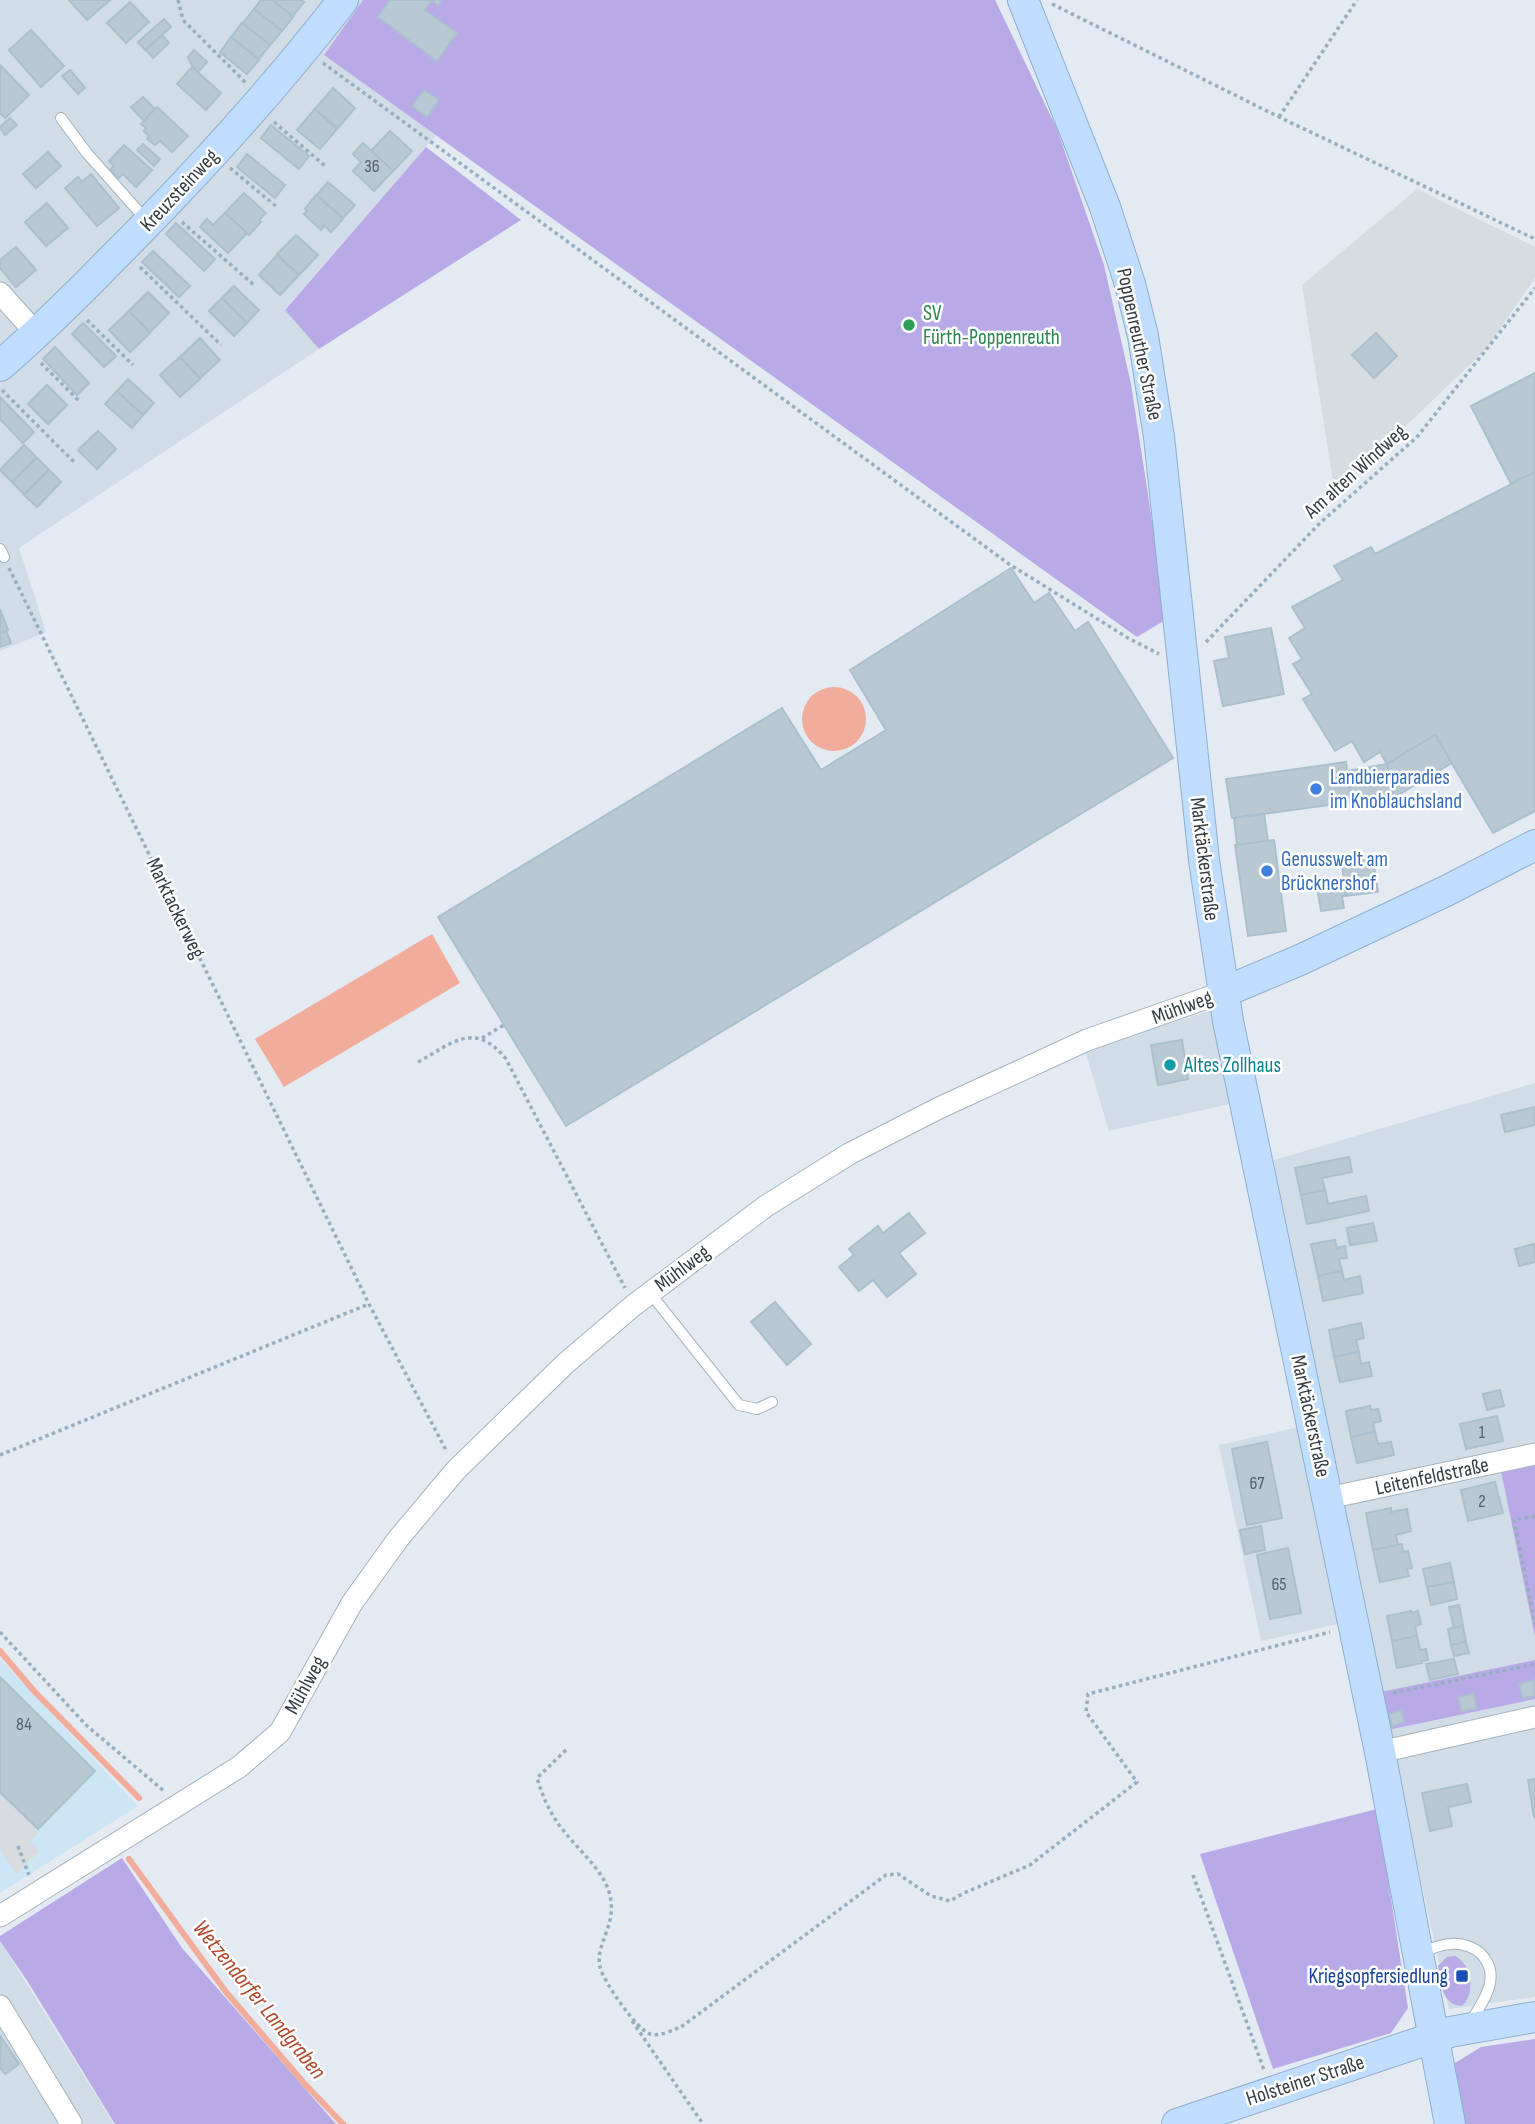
<svg xmlns="http://www.w3.org/2000/svg" width="1535" height="2124" viewBox="0 0 1535 2124" font-family="'Sofia Sans Condensed',sans-serif">
<style>
.residential{fill:#d0dce6}
.commercial{fill:#cce6f5}
.industrial{fill:#d5dde0}
.green{fill:#b8aae7}
.parking{fill:#d8dcdf}
.water{fill:#f1ac9c}
.lines{fill:none;stroke-linecap:round;stroke-linejoin:round}
.stream{stroke:#f1ac9c;stroke-width:6}
.building{fill:#b8c9d3;stroke:#abc0ce;stroke-width:2}
.lane-casing{stroke:#a5b3bd;stroke-width:12}
.street-casing{stroke:#a5b3bd;stroke-width:23}
.secondary-casing{stroke:#8faecf;stroke-width:32}
.path{stroke:#96aebf;stroke-width:3.5;stroke-dasharray:3.5 3.5;stroke-linecap:butt}
.lane{stroke:#fff;stroke-width:10}
.street{stroke:#fff;stroke-width:21}
.secondary{stroke:#bfddff;stroke-width:30}
.leisure-dot{fill:#2e9e5b;stroke:#fff;stroke-width:2.5}
.shop-dot{fill:#3f7fe0;stroke:#fff;stroke-width:2.5}
.culture-dot{fill:#0f9aa8;stroke:#fff;stroke-width:2.5}
.transit-dot{fill:#1a4fb4;stroke:#fff;stroke-width:2.5}
.labels{text-anchor:middle;stroke-width:5;stroke-linejoin:round;paint-order:stroke}
.number-label{font-size:18px;fill:#546067}
.street-label{font-size:21px;fill:#333d43;stroke:#fff}
.leisure-label{font-size:21px;fill:#27864d;stroke:#fff;text-anchor:start}
.shop-label{font-size:21px;fill:#366cbe;stroke:#fff;text-anchor:start}
.culture-label{font-size:21px;fill:#0d838f;stroke:#fff;text-anchor:start}
.transit-label{font-size:21px;fill:#164399;stroke:#fff;text-anchor:end}
.water-label{font-size:23px;font-style:italic;fill:#b0462b;stroke:#fff}
</style>
<rect width="100%" height="100%" fill="#e3eaf2"/>
<g class="residential">
<path d="M 0,0 L 363,0 L 324,55 L 436,135 L 285,309 L 319,349 L 19,548 L 46,632 L 0,651 Z"/>
<path d="M 1213,1010 L 1230,1104 L 1109,1131 L 1085,1050 Z"/>
<path d="M 1535,1083 L 1535,1660 L 1381,1692 L 1365,1618 L 1261,1641 L 1219,1445 L 1326,1421 L 1271,1161 Z"/>
<path d="M 1535,1699 L 1535,1997 L 1449,2009 L 1388,1730 Z"/>
<path d="M 0,1941 L 114,2124 L 0,2124 Z"/>
</g>
<path class="commercial" d="M 0,1659 L 138,1806 L 0,1893 Z"/>
<path class="industrial" d="M 1417,189 L 1535,247 L 1535,278 L 1486,349 L 1335,494 L 1302,285 Z"/>
<g class="green">
<path d="M 363,0 L 995,0 L 1057,129 L 1104,265 L 1131,384 L 1167,619 L 1137,637 L 324,55 Z"/>
<path d="M 426,147 L 521,220 L 319,349 L 285,310 Z"/>
<path d="M 1535,1463 L 1535,1637 L 1501,1471 Z"/>
<path d="M 1535,1660 L 1535,1699 L 1388,1730 L 1381,1692 Z"/>
<path d="M 1377,1809 L 1408,2008 L 1391,2033 L 1273,2069 L 1200,1854 Z"/>
<path d="M 122,1858 L 182,1948 L 336,2124 L 115,2124 L 28,1982 L 0,1941 L 0,1936 Z"/>
<path d="M 1455,1956 C 1472,1964 1476,1994 1462,2006 C 1441,2005 1441,1982 1438,1966 L 1447,1957 Z"/>
<path d="M 1535,2039 L 1535,2124 L 1462,2124 L 1457,2099 L 1455,2063 L 1481,2047 Z"/>
</g>
<path class="parking" d="M 0,1794 L 39,1832 L 30,1841 L 40,1851 L 16,1874 L 0,1850 Z"/>
<g class="water">
<circle cx="834" cy="719" r="32"/>
<path d="M 432,934 L 460,983 L 284,1087 L 255,1039 Z"/>
</g>
<g class="lines">
<g class="stream">
<path d="M 0,1651 L 34,1691 L 139,1798"/>
<path d="M 129,1859 L 226,1992 L 303,2082 L 343,2124"/>
</g>
</g>
<g class="building">
<path d="M 69,0 L 110,0 L 87,20 Z"/>
<path d="M 261,0 L 272,0 L 293,17 L 282,31 L 254,9 Z"/>
<path d="M 272,0 L 301,0 L 304,2 L 293,16 Z"/>
<path d="M 390,0 L 441,0 L 438,5 L 432,0 L 425,10 L 457,33 L 437,61 L 378,17 Z"/>
<path d="M 130,2 L 149,22 L 126,43 L 107,23 Z"/>
<path d="M 254,9 L 282,31 L 270,45 L 243,23 Z"/>
<path d="M 164,19 L 171,27 L 145,50 L 138,42 Z"/>
<path d="M 242,23 L 270,45 L 259,59 L 231,37 Z"/>
<path d="M 31,30 L 64,66 L 41,87 L 9,50 Z"/>
<path d="M 162,35 L 169,43 L 153,58 L 146,50 Z"/>
<path d="M 231,37 L 259,60 L 247,74 L 220,52 Z"/>
<path d="M 194,50 L 207,62 L 198,72 L 192,66 L 188,57 Z"/>
<path d="M 0,65 L 29,95 L 5,118 L 0,113 Z"/>
<path d="M 192,67 L 221,93 L 206,110 L 177,84 Z"/>
<path d="M 70,70 L 85,88 L 78,94 L 62,76 Z"/>
<path d="M 333,88 L 355,108 L 338,128 L 315,109 Z"/>
<path d="M 424,90 L 439,100 L 427,117 L 412,106 Z"/>
<path d="M 143,97 L 155,109 L 144,121 L 131,107 Z"/>
<path d="M 157,107 L 188,136 L 172,152 L 160,141 L 155,145 L 147,139 L 149,136 L 144,131 L 146,128 L 141,124 Z"/>
<path d="M 315,109 L 337,129 L 320,149 L 297,130 Z"/>
<path d="M 10,118 L 17,125 L 5,135 L 0,127 Z"/>
<path d="M 271,125 L 309,156 L 299,169 L 261,138 Z"/>
<path d="M 390,131 L 412,151 L 393,171 L 371,151 Z"/>
<path d="M 363,143 L 393,171 L 374,191 L 353,171 L 361,162 L 353,154 Z"/>
<path d="M 143,144 L 160,159 L 154,166 L 137,150 Z"/>
<path d="M 124,145 L 152,170 L 136,187 L 123,174 L 119,178 L 110,170 L 114,166 L 109,161 Z"/>
<path d="M 48,152 L 61,166 L 36,188 L 23,174 Z"/>
<path d="M 247,154 L 285,185 L 275,198 L 237,167 Z"/>
<path d="M 91,174 L 119,208 L 97,226 L 65,188 L 78,177 L 82,182 Z"/>
<path d="M 328,182 L 355,205 L 343,218 L 317,195 Z"/>
<path d="M 244,193 L 266,213 L 259,220 L 261,222 L 249,235 L 225,213 Z"/>
<path d="M 316,195 L 343,219 L 331,232 L 324,226 L 321,230 L 304,214 L 307,211 L 305,209 Z"/>
<path d="M 47,203 L 68,228 L 46,246 L 25,222 Z"/>
<path d="M 225,213 L 247,233 L 228,253 L 200,227 L 207,219 L 213,225 Z"/>
<path d="M 176,223 L 215,259 L 204,271 L 166,234 Z"/>
<path d="M 296,235 L 318,255 L 299,275 L 277,254 Z"/>
<path d="M 16,247 L 36,270 L 16,287 L 0,268 L 0,260 Z"/>
<path d="M 153,251 L 190,286 L 179,297 L 142,262 Z"/>
<path d="M 277,255 L 299,275 L 280,295 L 259,275 Z"/>
<path d="M 234,286 L 259,310 L 247,323 L 222,298 Z"/>
<path d="M 148,292 L 169,313 L 150,332 L 129,311 Z"/>
<path d="M 222,298 L 247,323 L 234,336 L 209,311 Z"/>
<path d="M 129,311 L 150,333 L 130,352 L 109,330 Z"/>
<path d="M 83,323 L 116,356 L 104,367 L 72,334 Z"/>
<path d="M 1376,333 L 1397,356 L 1374,378 L 1352,355 Z"/>
<path d="M 200,338 L 220,360 L 200,378 L 180,357 Z"/>
<path d="M 55,347 L 89,383 L 77,395 L 43,359 Z"/>
<path d="M 180,357 L 200,379 L 180,397 L 160,375 Z"/>
<path d="M 1535,373 L 1535,472 L 1511,484 L 1471,406 Z"/>
<path d="M 128,379 L 154,403 L 143,415 L 117,391 Z"/>
<path d="M 47,385 L 67,405 L 48,424 L 28,404 Z"/>
<path d="M 117,391 L 143,415 L 132,428 L 105,404 Z"/>
<path d="M 0,397 L 34,432 L 23,443 L 0,419 Z"/>
<path d="M 98,431 L 116,449 L 97,469 L 78,450 Z"/>
<path d="M 24,445 L 36,457 L 12,482 L 0,470 Z"/>
<path d="M 37,458 L 49,470 L 24,494 L 12,482 Z"/>
<path d="M 49,470 L 61,482 L 37,507 L 24,495 Z"/>
<path d="M 1535,472 L 1535,811 L 1493,833 L 1435,735 L 1387,764 L 1380,752 L 1364,762 L 1352,741 L 1335,751 L 1303,699 L 1312,694 L 1293,664 L 1302,659 L 1289,638 L 1305,628 L 1292,607 L 1343,580 L 1334,566 L 1371,547 L 1375,554 Z"/>
<path d="M 1011,568 L 1034,603 L 1049,593 L 1075,631 L 1088,622 L 1173,758 L 566,1126 L 438,917 L 782,708 L 821,770 L 886,730 L 850,670 Z"/>
<path d="M 0,609 L 8,630 L 0,633 Z"/>
<path d="M 1271,628 L 1284,694 L 1223,706 L 1214,661 L 1229,658 L 1225,637 Z"/>
<path d="M 6,631 L 11,643 L 0,647 L 0,633 Z"/>
<path d="M 1435,735 L 1452,763 L 1398,795 L 1393,796 L 1387,764 Z"/>
<path d="M 1346,762 L 1351,802 L 1232,818 L 1226,779 Z"/>
<path d="M 1387,764 L 1393,796 L 1351,802 L 1347,771 Z"/>
<path d="M 1264,814 L 1268,841 L 1237,845 L 1234,818 Z"/>
<path d="M 1274,840 L 1286,931 L 1248,936 L 1235,845 Z"/>
<path d="M 1373,859 L 1378,892 L 1346,896 L 1342,863 Z"/>
<path d="M 1344,883 L 1346,896 L 1342,896 L 1344,908 L 1321,911 L 1317,887 Z"/>
<path d="M 1182,1040 L 1188,1079 L 1158,1085 L 1151,1045 Z"/>
<path d="M 1535,1107 L 1535,1125 L 1505,1132 L 1501,1115 Z"/>
<path d="M 1349,1157 L 1352,1172 L 1322,1178 L 1325,1190 L 1301,1195 L 1295,1168 Z"/>
<path d="M 1325,1190 L 1328,1204 L 1366,1196 L 1369,1211 L 1307,1224 L 1301,1195 Z"/>
<path d="M 909,1213 L 925,1233 L 899,1253 L 916,1274 L 887,1297 L 873,1280 L 859,1291 L 839,1267 L 854,1255 L 849,1249 L 878,1226 L 883,1233 Z"/>
<path d="M 1373,1223 L 1377,1241 L 1350,1245 L 1347,1228 Z"/>
<path d="M 1335,1240 L 1337,1248 L 1345,1246 L 1347,1258 L 1339,1259 L 1342,1271 L 1318,1276 L 1311,1244 Z"/>
<path d="M 1534,1244 L 1535,1262 L 1519,1266 L 1515,1249 Z"/>
<path d="M 1342,1271 L 1344,1280 L 1360,1276 L 1363,1293 L 1323,1301 L 1318,1276 Z"/>
<path d="M 775,1302 L 811,1344 L 787,1365 L 751,1322 Z"/>
<path d="M 1361,1323 L 1364,1338 L 1356,1340 L 1359,1352 L 1334,1357 L 1329,1330 Z"/>
<path d="M 1359,1352 L 1361,1364 L 1369,1362 L 1372,1376 L 1340,1382 L 1334,1357 Z"/>
<path d="M 1500,1390 L 1504,1406 L 1487,1410 L 1483,1394 Z"/>
<path d="M 1370,1406 L 1371,1410 L 1378,1409 L 1381,1421 L 1373,1423 L 1375,1432 L 1351,1437 L 1346,1411 Z"/>
<path d="M 1497,1416 L 1503,1441 L 1466,1449 L 1460,1424 Z"/>
<path d="M 1375,1432 L 1378,1444 L 1391,1442 L 1394,1455 L 1357,1463 L 1351,1437 Z"/>
<path d="M 1267,1442 L 1282,1518 L 1247,1525 L 1232,1449 Z"/>
<path d="M 1495,1482 L 1503,1513 L 1468,1521 L 1461,1490 Z"/>
<path d="M 1391,1508 L 1391,1512 L 1407,1509 L 1411,1531 L 1396,1535 L 1398,1545 L 1373,1550 L 1366,1513 Z"/>
<path d="M 1261,1526 L 1265,1550 L 1245,1554 L 1240,1530 Z"/>
<path d="M 1402,1544 L 1403,1552 L 1408,1551 L 1412,1568 L 1407,1569 L 1409,1576 L 1380,1582 L 1373,1550 Z"/>
<path d="M 1288,1548 L 1301,1613 L 1270,1619 L 1257,1555 Z"/>
<path d="M 1450,1563 L 1454,1582 L 1427,1587 L 1423,1569 Z"/>
<path d="M 1454,1582 L 1457,1599 L 1431,1605 L 1427,1587 Z"/>
<path d="M 1459,1605 L 1463,1626 L 1454,1628 L 1449,1607 Z"/>
<path d="M 1411,1611 L 1411,1613 L 1418,1611 L 1421,1624 L 1415,1626 L 1417,1636 L 1392,1641 L 1387,1616 Z"/>
<path d="M 1463,1626 L 1466,1642 L 1451,1645 L 1448,1629 Z"/>
<path d="M 1417,1636 L 1420,1650 L 1426,1649 L 1428,1660 L 1421,1661 L 1422,1663 L 1397,1668 L 1392,1641 Z"/>
<path d="M 1466,1642 L 1469,1653 L 1454,1656 L 1451,1645 Z"/>
<path d="M 1454,1659 L 1458,1674 L 1430,1680 L 1426,1664 Z"/>
<path d="M 0,1677 L 95,1771 L 38,1829 L 0,1792 Z"/>
<path d="M 1534,1680 L 1535,1696 L 1523,1698 L 1519,1684 Z"/>
<path d="M 1473,1694 L 1477,1708 L 1462,1711 L 1458,1697 Z"/>
<path d="M 1401,1711 L 1404,1722 L 1392,1726 L 1389,1714 Z"/>
<path d="M 1535,1779 L 1535,1817 L 1534,1817 L 1528,1780 Z"/>
<path d="M 1467,1784 L 1471,1802 L 1448,1807 L 1452,1826 L 1430,1831 L 1422,1793 Z"/>
<path d="M 1,2037 L 19,2064 L 5,2074 L 1,2068 L 0,2069 Z"/>
</g>
<g class="lines">
<g class="lane-casing">
<g id="lane">
<path d="M 61,118 L 86,152 L 147,221"/>
<path d="M 0,549 L 4,557"/>
<path d="M 650,1293 L 739,1405 L 757,1409 L 772,1402"/>
<path d="M 1419,1952 C 1429,1950 1441,1944 1451,1944 C 1462,1943 1475,1947 1482,1955 C 1502,1977 1483,2002 1469,2024"/>
</g>
</g>
<g class="street-casing">
<g id="street">
<path d="M 0,293 L 36,333"/>
<path d="M 1328,1498 L 1535,1454"/>
<path d="M 1380,1752 L 1535,1717"/>
<path d="M 0,1916 L 239,1767 L 280,1732 L 352,1603 L 398,1539 L 456,1470 L 566,1363 L 634,1305 L 766,1206 L 849,1154 L 939,1108 L 1087,1040 L 1224,992"/>
<path d="M 0,2006 L 71,2123 L 69,2124"/>
</g>
</g>
<g class="secondary-casing">
<g id="secondary">
<path d="M 1023,0 L 1105,207 L 1130,284 L 1143,336 L 1159,437 L 1204,860 L 1228,1021 L 1380,1752 L 1450,2124"/>
<path d="M 0,366 C 39,332 76,296 112,259 C 194,177 272,92 343,0"/>
<path d="M 1224,992 L 1300,960 L 1446,891 L 1535,845"/>
<path d="M 1177,2124 L 1450,2032 L 1535,2017"/>
</g>
</g>
<g class="path">
<path d="M 178,0 L 183,20 L 246,83"/>
<path d="M 1052,4 L 1279,117 L 1535,239"/>
<path d="M 323,63 L 1009,564 L 1128,638 L 1159,654"/>
<path d="M 1279,117 L 1357,0"/>
<path d="M 274,122 L 325,166"/>
<path d="M 230,168 L 277,207"/>
<path d="M 182,222 L 254,285"/>
<path d="M 140,267 L 221,345"/>
<path d="M 87,320 L 133,365"/>
<path d="M 41,363 L 79,401"/>
<path d="M 2,390 L 75,463"/>
<path d="M 9,568 L 369,1304 L 447,1452"/>
<path d="M 1206,642 L 1320,523 L 1417,437 L 1535,288"/>
<path d="M 482,1038 L 504,1025"/>
<path d="M 418,1062 C 453,1043 474,1020 506,1059 L 625,1288"/>
<path d="M 0,1455 L 369,1304"/>
<path d="M 1535,1516 L 1514,1520 L 1535,1624"/>
<path d="M 0,1632 L 86,1725 L 164,1791"/>
<path d="M 1393,1693 L 1535,1664"/>
<path d="M 566,1750 L 537,1778 C 543,1797 550,1814 563,1830 C 577,1848 596,1864 606,1884 C 623,1922 594,1941 600,1967 C 603,1981 637,2030 650,2034 C 661,2037 672,2030 681,2027 L 886,1875 L 898,1874 L 931,1896 L 950,1901 L 964,1893 L 1030,1865 L 1137,1782 L 1086,1712 L 1088,1694 L 1330,1632"/>
<path d="M 18,1846 L 29,1875"/>
<path d="M 1193,1875 L 1264,2070"/>
<path d="M 632,2021 L 703,2124"/>
</g>
<use href="#lane" class="lane"/>
<use href="#street" class="street"/>
<use href="#secondary" class="secondary"/>
</g>
<circle class="leisure-dot" cx="909" cy="325" r="7"/>
<g class="shop-dot">
<circle cx="1316" cy="789" r="7"/>
<circle cx="1267" cy="871" r="7"/>
</g>
<circle class="culture-dot" cx="1170" cy="1065" r="7"/>
<rect class="transit-dot" x="1455" y="1969" width="14" height="14" rx="3.5"/>
<g class="labels">
<g class="number-label">
<text x="372" y="172">36</text>
<text x="1482" y="1438">1</text>
<text x="1257" y="1489">67</text>
<text x="1482" y="1507">2</text>
<text x="1279" y="1590">65</text>
<text x="24" y="1730">84</text>
</g>
<g class="street-label">
<text transform="translate(179 190) rotate(-47)" y="7">Kreuzsteinweg</text>
<text transform="translate(1140 344) rotate(78)" y="7">Poppenreuther Straße</text>
<text transform="translate(1355 471) rotate(-42)" y="7">Am alten Windweg</text>
<text transform="translate(1205 859) rotate(83)" y="7">Marktäckerstraße</text>
<text transform="translate(176 908) rotate(64)" y="7">Marktackerweg</text>
<text transform="translate(1182 1007) rotate(-20)" y="7">Mühlweg</text>
<text transform="translate(682 1268) rotate(-37)" y="7">Mühlweg</text>
<text transform="translate(1311 1416) rotate(78)" y="7">Marktäckerstraße</text>
<text transform="translate(1432 1476) rotate(-12)" y="7">Leitenfeldstraße</text>
<text transform="translate(305 1685) rotate(-61)" y="7">Mühlweg</text>
<text transform="translate(1305 2080) rotate(-18)" y="7">Holsteiner Straße</text>
</g>
<g class="leisure-label">
<text x="923" y="320">SV<tspan x="923" dy="24">Fürth-Poppenreuth</tspan></text>
</g>
<g class="shop-label">
<text x="1330" y="784">Landbierparadies<tspan x="1330" dy="24">im Knoblauchsland</tspan></text>
<text x="1281" y="866">Genusswelt am<tspan x="1281" dy="24">Brücknershof</tspan></text>
</g>
<g class="culture-label">
<text x="1184" y="1072">Altes Zollhaus</text>
</g>
<g class="transit-label">
<text x="1448" y="1983">Kriegsopfersiedlung</text>
</g>
<g class="water-label">
<text transform="translate(260 1999) rotate(51)" y="8">Wetzendorfer Landgraben</text>
</g>
</g>
</svg>
